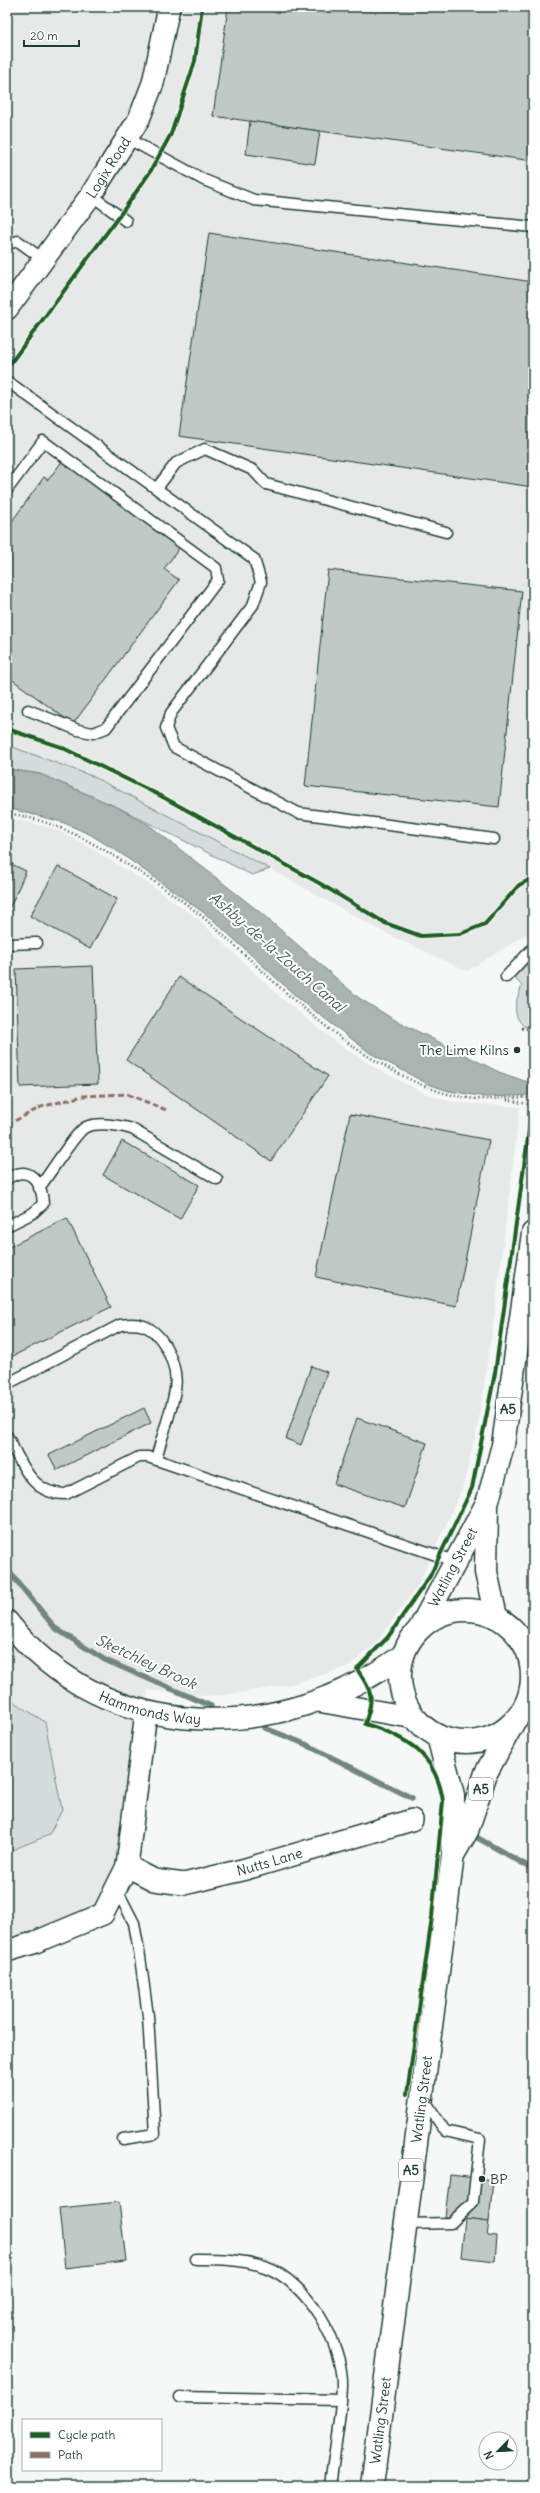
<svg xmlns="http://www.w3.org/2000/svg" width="540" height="2493" viewBox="0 0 540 2493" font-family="Delius,sans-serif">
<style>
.built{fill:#e6e9e8}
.green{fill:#d6dcdb;stroke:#7a8c88}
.water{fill:#aab5b1;stroke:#72857f}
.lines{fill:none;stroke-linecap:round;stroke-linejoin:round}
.stream{stroke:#72857f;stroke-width:5.5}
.building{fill:#c0c9c6;stroke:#1f3d34}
.service-casing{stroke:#1f3d34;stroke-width:13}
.minor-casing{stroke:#1f3d34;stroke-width:24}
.trunk-casing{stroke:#1f3d34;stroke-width:25}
.path{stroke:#1f3d34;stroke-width:2.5;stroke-dasharray:1 3;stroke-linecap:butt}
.service{stroke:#fff;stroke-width:10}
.minor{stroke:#fff;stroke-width:21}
.trunk{stroke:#fff;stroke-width:22}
.quiet{stroke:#8d6e63;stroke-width:3;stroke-dasharray:6 3;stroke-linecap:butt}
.cycleway-casing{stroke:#fff;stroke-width:6}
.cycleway{stroke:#1b5e20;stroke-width:4}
.poi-dot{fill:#1f3d34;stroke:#fff;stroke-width:1.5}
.labels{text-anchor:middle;stroke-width:4;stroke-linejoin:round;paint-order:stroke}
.shield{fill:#fff;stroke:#627771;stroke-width:1}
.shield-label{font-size:13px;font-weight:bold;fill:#1f3d34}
.street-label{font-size:14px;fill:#1f3d34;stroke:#fff}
.poi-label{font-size:14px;fill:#1f3d34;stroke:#fff;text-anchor:end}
.water-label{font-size:15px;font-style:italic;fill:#49615a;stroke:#fff}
</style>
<rect width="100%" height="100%" fill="#f6f7f7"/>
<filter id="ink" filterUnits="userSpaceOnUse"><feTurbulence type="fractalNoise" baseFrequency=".025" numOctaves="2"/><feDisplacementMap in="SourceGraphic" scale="8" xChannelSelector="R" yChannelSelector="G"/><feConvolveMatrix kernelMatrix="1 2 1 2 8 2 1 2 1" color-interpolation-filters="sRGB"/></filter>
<g filter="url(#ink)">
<g class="built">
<path d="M 7,7 L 533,7 L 533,930 L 467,971 L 385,933 L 270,869 L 92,776 L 7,745 Z"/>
<path d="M 7,818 L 53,828 L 82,843 L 146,882 L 199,920 L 281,998 L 307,1019 L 335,1042 L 379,1070 L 424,1093 L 451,1102 L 520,1107 L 494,1318 L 478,1426 L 462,1489 L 417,1587 L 376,1643 L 348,1667 L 288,1685 L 225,1695 L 205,1696 L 148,1690 L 137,1796 L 103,1914 L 7,1951 Z"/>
</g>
<g class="green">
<path d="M 7,745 L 92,776 L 270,869 L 252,875 L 117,807 L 40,774 L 7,769 Z"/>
<path d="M 533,959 L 531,1026 L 525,1027 C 510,1015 516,1000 522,986 L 514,977 Z"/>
<path d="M 7,1697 L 45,1722 L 62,1810 L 49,1835 L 7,1852 Z"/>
</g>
<path class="water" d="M 7,769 L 40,774 L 117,807 L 149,825 L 261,913 L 359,998 L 393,1019 L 499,1072 L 533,1084 L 533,1095 L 486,1097 L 449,1091 L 428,1084 L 370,1053 L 298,998 L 211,918 L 120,853 L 91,835 L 62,822 L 7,808 Z"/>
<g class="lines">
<g class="stream">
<path d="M 7,1569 L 55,1628 L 105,1660 L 211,1706"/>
<path d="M 265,1728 L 305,1744 L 412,1798"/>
<path d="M 476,1837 L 533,1869"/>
</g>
</g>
<g class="building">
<path d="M 228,7 L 533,7 L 533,161 L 213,116 Z"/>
<path d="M 250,121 L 320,131 L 315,164 L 246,154 Z"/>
<path d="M 209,233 L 533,282 L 533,487 L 179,436 Z"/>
<path d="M 63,460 L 180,547 L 164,569 L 179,580 L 73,724 L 7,676 L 7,528 L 44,477 L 48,480 Z"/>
<path d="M 328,570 L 522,591 L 499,807 L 305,786 Z"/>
<path d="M 7,862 L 26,871 L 7,914 Z"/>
<path d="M 58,866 L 117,899 L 90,949 L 30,916 Z"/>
<path d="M 93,966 L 98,1084 L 20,1087 L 16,969 Z"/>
<path d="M 179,977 L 328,1076 L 271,1161 L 126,1060 Z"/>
<path d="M 350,1114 L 489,1140 L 456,1306 L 316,1277 Z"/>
<path d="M 122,1141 L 199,1185 L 180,1219 L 103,1175 Z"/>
<path d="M 67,1218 L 111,1307 L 7,1359 L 7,1248 Z"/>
<path d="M 311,1366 L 327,1372 L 301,1445 L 286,1439 Z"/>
<path d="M 144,1408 L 151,1423 L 57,1470 L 49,1455 Z"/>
<path d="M 357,1418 L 427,1443 L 405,1508 L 334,1484 Z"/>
<path d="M 450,2175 L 493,2180 L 489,2222 L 445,2217 Z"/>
<path d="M 119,2202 L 126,2261 L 65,2268 L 59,2208 Z"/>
<path d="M 465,2219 L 489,2222 L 487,2235 L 497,2236 L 495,2261 L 461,2257 Z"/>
</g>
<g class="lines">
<g class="service-casing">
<g id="service">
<path d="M 127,138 L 204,180 L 254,200 L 533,227"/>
<path d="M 91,195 L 126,221"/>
<path d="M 7,244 L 18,241 L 44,260"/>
<path d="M 7,381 L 254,559 L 261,582 L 253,605 L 171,713 L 166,728 L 174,747 L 298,813 L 494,839"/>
<path d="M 157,488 L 176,463 L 205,449 L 253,470 L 266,484 L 446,532"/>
<path d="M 7,490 L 43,441 L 216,568 L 218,580 L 106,728 L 93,733 L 78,730 L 28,710"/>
<path d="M 7,944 L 37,943"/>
<path d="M 506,977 L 533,948"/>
<path d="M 7,1179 C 29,1164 42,1181 43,1204 L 33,1213 L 7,1226"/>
<path d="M 39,1188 C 47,1178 77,1130 86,1127 C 98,1122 120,1125 132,1129 L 217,1179"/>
<path d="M 7,1384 L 120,1325 C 128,1324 136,1323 144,1326 C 165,1334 179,1369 175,1390 C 171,1413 162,1436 156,1459"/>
<path d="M 7,1436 C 22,1463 31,1495 66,1494 L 139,1457 L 148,1457 L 454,1561"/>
<path d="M 532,1682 L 533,1682"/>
<path d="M 116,1888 L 134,1923 L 140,1957 L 148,2016 L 155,2134 L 123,2139"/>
<path d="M 405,2224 L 451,2223 L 473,2202 L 480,2139 L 445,2131 L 424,2099"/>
<path d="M 196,2259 C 220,2259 241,2259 265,2267 C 307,2282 343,2343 342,2386 C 341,2419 334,2453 330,2486"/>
<path d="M 180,2397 L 341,2400"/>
</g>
</g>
<g class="minor-casing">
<g id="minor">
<path id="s1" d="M 7,309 L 91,195 L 139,119 L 153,83 L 169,7"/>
<path id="s2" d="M 7,1621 C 106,1747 282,1745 404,1654"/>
<path d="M 318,1701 L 415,1718"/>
<path id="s3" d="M 127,1866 L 154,1880 L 184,1884 L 242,1870 L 412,1820"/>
<path d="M 7,1951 L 33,1943 L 103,1914 L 127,1866 L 146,1712"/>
</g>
</g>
<g class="trunk-casing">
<g id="trunk">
<circle cx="466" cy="1676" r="66"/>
<path d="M 496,1617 L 486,1572 L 487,1504 L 503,1445 L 533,1233"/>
<path id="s4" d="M 420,1628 L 486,1505"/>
<path d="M 453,1855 L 467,1831 L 486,1773 L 512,1725"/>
<path id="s5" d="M 372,2486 L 453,1855 L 453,1795 L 438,1736"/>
</g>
</g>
<g class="path">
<path d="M 7,813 C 52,820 90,840 128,865 C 154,881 181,899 204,918 C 263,969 314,1026 383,1065 C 413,1082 445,1098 481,1099 C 495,1100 521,1095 533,1099"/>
<path d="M 522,1028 L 533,1030"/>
<path d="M 507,1100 L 533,1105"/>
</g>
<use href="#service" class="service"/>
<use href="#minor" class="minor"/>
<use href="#trunk" class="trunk"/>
<path class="quiet" d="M 7,1125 L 41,1107 L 83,1096 L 127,1094 L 166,1110"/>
<g class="cycleway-casing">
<g id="cycleway">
<path d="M 7,368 L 125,208 L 150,172 L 171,134 L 195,61 L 202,7"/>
<path d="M 7,729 L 61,747 L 161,796 L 319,883 L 385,923 L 421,936 L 460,934 L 485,924 L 519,885 L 533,878"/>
<path d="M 407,2094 L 432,1917 L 443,1801 C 436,1754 407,1737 365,1724 C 374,1696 373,1694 357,1669 L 388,1637 L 430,1576 L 472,1488 L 495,1373 L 533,1102"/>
</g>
</g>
<use href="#cycleway" class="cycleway"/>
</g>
</g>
<g class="poi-dot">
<circle cx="517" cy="1050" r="4"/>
<circle cx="482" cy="2179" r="4"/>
</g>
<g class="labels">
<g class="shield">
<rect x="496" y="1398" width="24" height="22" rx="3"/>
<rect x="469" y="1778" width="24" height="22" rx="3"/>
<rect x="399" y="2159" width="24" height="22" rx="3"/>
</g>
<g class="shield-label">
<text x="508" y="1414">A5</text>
<text x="481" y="1794">A5</text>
<text x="411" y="2175">A5</text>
</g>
<g class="street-label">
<text dy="5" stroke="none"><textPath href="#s1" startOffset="174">Logix Road</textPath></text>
<text dy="5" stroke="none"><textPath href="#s4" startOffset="69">Watling Street</textPath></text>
<text dy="5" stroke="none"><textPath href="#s2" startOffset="172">Hammonds Way</textPath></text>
<text dy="5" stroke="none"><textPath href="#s3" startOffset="149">Nutts Lane</textPath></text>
<text dy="5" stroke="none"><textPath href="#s5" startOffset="390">Watling Street</textPath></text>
<text dy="5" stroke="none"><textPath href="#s5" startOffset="66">Watling Street</textPath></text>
</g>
<g class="poi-label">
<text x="509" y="1055">The Lime Kilns</text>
<text x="490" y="2184" text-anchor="start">BP</text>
</g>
<g class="water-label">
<text transform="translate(277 952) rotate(41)" y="5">Ashby-de-la-Zouch Canal</text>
<text transform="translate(146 1662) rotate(25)" y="5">Sketchley Brook</text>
</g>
</g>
<rect width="540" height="2493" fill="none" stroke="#fff" stroke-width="24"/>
<rect x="12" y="12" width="516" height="2469" fill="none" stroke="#1f3d34" stroke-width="1.5" filter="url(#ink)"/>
<rect x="22" y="2419" width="140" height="52" fill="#ffffff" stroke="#a5b1ae"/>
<rect x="30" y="2432" width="20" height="6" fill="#1b5e20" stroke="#a5b1ae"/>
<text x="58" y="2439" font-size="12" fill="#1f3d34">Cycle path</text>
<rect x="30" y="2452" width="20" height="6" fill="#8d6e63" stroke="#a5b1ae"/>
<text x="58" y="2459" font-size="12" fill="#1f3d34">Path</text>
<g transform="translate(498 2451) rotate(246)"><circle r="19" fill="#ffffff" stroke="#a5b1ae"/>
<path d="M0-3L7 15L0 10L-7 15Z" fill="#1f3d34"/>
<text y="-6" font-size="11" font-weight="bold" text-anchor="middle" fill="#1f3d34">N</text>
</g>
<path d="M24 40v6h55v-6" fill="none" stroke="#1f3d34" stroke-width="2"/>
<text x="30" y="40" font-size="12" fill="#1f3d34" stroke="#ffffff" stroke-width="3" paint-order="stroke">20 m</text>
</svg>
